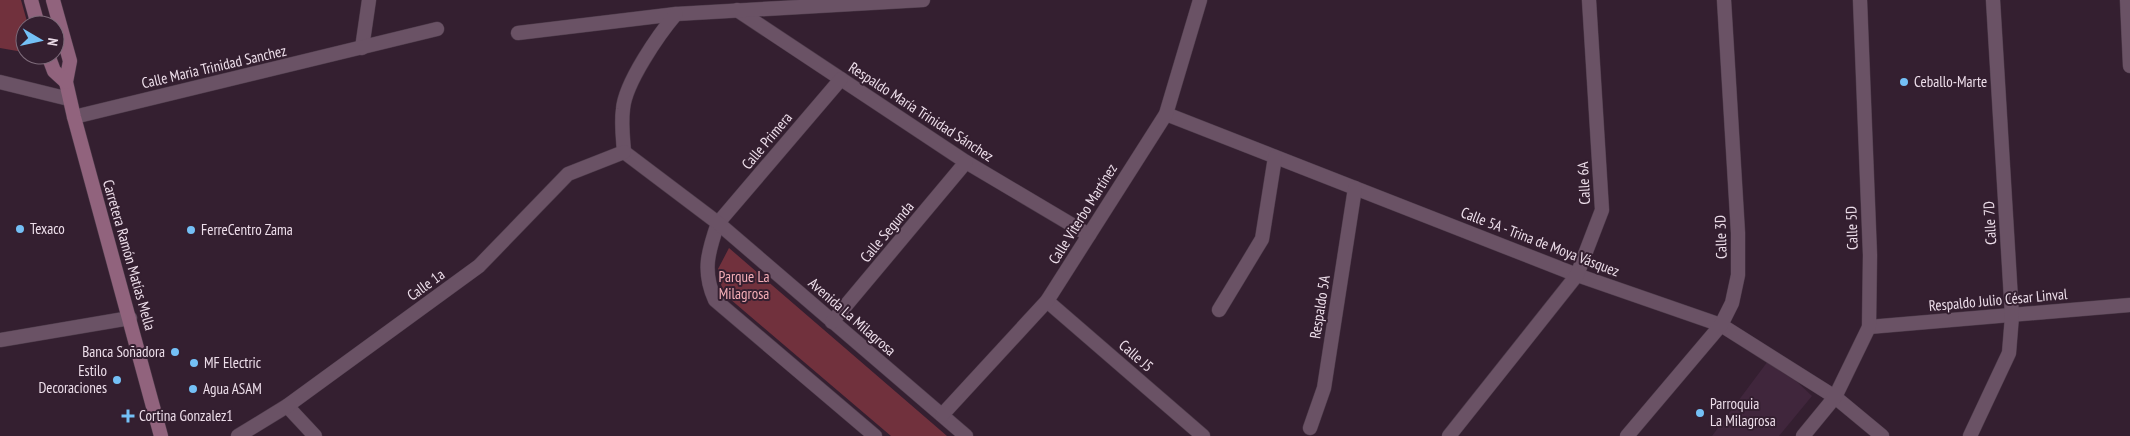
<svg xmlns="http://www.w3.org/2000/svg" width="2130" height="436" viewBox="0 0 2130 436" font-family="'PT Sans Narrow',sans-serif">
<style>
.built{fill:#40263c}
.green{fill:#71313d}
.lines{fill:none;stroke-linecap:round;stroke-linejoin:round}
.minor-casing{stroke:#4d3b4a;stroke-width:15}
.secondary-casing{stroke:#4d3b4a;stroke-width:15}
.minor{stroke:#6a5265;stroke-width:14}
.secondary{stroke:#91637d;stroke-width:14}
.poi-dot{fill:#74c0f6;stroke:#341f30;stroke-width:2}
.labels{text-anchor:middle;stroke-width:4;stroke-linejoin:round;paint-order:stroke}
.street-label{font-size:15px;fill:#eddeea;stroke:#341f30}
.poi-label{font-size:15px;fill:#eddeea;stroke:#341f30;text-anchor:start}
.park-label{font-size:15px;fill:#f5aeb7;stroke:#341f30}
</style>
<rect width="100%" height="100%" fill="#341f30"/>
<path class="built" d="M 1771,357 L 1812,396 L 1779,436 L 1712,436 Z"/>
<g class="green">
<path d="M 0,0 L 21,0 L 28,25 L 25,25 L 25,50 L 23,52 L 0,48 Z"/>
<path d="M 729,248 L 947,436 L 948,436 L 891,436 L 723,293 L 718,269 Z"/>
</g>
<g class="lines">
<g class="minor-casing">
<g id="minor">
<path d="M 2127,0 L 2130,66"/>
<path d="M 737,10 L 966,162 L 1089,235"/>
<path d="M 518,33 L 676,14 L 923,0"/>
<path d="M 362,48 L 369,0"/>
<path d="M 841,79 L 718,223 C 708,252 702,271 715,300 L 875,436"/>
<path d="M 0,82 L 69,99"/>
<path d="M 1166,114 L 1577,275 L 1721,325 L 1835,397 L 1882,436"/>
<path d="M 74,117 L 437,29"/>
<path d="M 624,152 L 718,223 L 966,436"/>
<path d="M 624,152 C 623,138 621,123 623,109 C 625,83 659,34 676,14"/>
<path d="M 1047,301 L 1203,436"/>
<path d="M 1219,310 L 1262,239 L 1275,157"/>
<path d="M 832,322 L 966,162"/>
<path d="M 1869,327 L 2130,305"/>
<path d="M 0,340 L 130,318"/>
<path d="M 287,406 L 315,436"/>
<path d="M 942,415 L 1047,301 L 1166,114 L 1200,0"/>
<path d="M 1310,428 L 1324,388 L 1355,188"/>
<path d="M 238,436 L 287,406 L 479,266 L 568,174 L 624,152"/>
<path d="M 1449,436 L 1577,275 L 1602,210 L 1589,0"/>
<path d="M 1627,436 L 1721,325 L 1732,303 L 1738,275 L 1738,233 L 1724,0"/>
<path d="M 1803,436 L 1835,397 L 1869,327 L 1870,255 L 1860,0"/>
<path d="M 1970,436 L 2009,353 L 2012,316 L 1993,0"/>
</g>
</g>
<g class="secondary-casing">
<g id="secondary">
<path d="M 31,0 L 38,25"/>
<path d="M 53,0 L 70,61 L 66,82 L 74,117 L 161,436"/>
<path d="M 48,55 L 54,71 L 66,82"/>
</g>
</g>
<use href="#minor" class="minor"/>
<use href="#secondary" class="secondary"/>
</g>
<g class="poi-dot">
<circle cx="1904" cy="82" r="5"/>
<circle cx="20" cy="229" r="5"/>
<circle cx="191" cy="230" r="5"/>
<circle cx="175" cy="352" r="5"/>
<circle cx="194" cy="363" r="5"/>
<circle cx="117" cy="380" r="5"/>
<circle cx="193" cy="389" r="5"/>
<circle cx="1700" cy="413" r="5"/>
<path d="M125.5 408.5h5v5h5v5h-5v5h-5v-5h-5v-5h5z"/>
</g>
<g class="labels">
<g class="street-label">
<text transform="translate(214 67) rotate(-13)" y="5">Calle Maria Trinidad Sanchez</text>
<text transform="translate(921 112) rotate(33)" y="5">Respaldo María Trinidad Sánchez</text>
<text transform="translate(767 141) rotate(-50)" y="5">Calle Primera</text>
<text transform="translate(1584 183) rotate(-93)" y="5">Calle 6A</text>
<text transform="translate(1083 214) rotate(-58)" y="5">Calle Viterbo Martínez</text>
<text transform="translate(1990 223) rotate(-93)" y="5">Calle 7D</text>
<text transform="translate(1852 228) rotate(-92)" y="5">Calle 5D</text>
<text transform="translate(887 232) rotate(-50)" y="5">Calle Segunda</text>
<text transform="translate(1721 237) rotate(-92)" y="5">Calle 3D</text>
<text transform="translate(1540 242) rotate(21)" y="5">Calle 5A - Trina de Moya Vásquez</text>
<text transform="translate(129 255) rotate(74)" y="5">Carretera Ramón Matías Mella</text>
<text transform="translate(426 285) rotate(-36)" y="5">Calle 1a</text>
<text transform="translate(1998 300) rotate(-5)" y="5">Respaldo Julio César Linval</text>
<text transform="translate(1320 307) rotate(-81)" y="5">Respaldo 5A</text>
<text transform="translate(852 317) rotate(41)" y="5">Avenida La Milagrosa</text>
<text transform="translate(1136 356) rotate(41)" y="5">Calle J5</text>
</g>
<g class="poi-label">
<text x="1914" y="87">Ceballo-Marte</text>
<text x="30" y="234">Texaco</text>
<text x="201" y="235">FerreCentro Zama</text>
<text x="165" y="357" text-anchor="end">Banca Soñadora</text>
<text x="204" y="368">MF Electric</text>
<text x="107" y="376" text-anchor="end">Estilo<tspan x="107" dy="17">Decoraciones</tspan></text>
<text x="203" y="394">Agua ASAM</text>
<text x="1710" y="409">Parroquia<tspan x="1710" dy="17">La Milagrosa</tspan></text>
<text x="139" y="421">Cortina Gonzalez1</text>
</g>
<g class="park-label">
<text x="744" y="282">Parque La<tspan x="744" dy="17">Milagrosa</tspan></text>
</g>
</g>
<g transform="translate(40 40) rotate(99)"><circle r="24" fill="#341f30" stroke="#7e6b7a"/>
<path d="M0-4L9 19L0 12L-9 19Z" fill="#74c0f6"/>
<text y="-8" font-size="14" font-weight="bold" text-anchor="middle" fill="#eddeea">N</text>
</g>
</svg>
